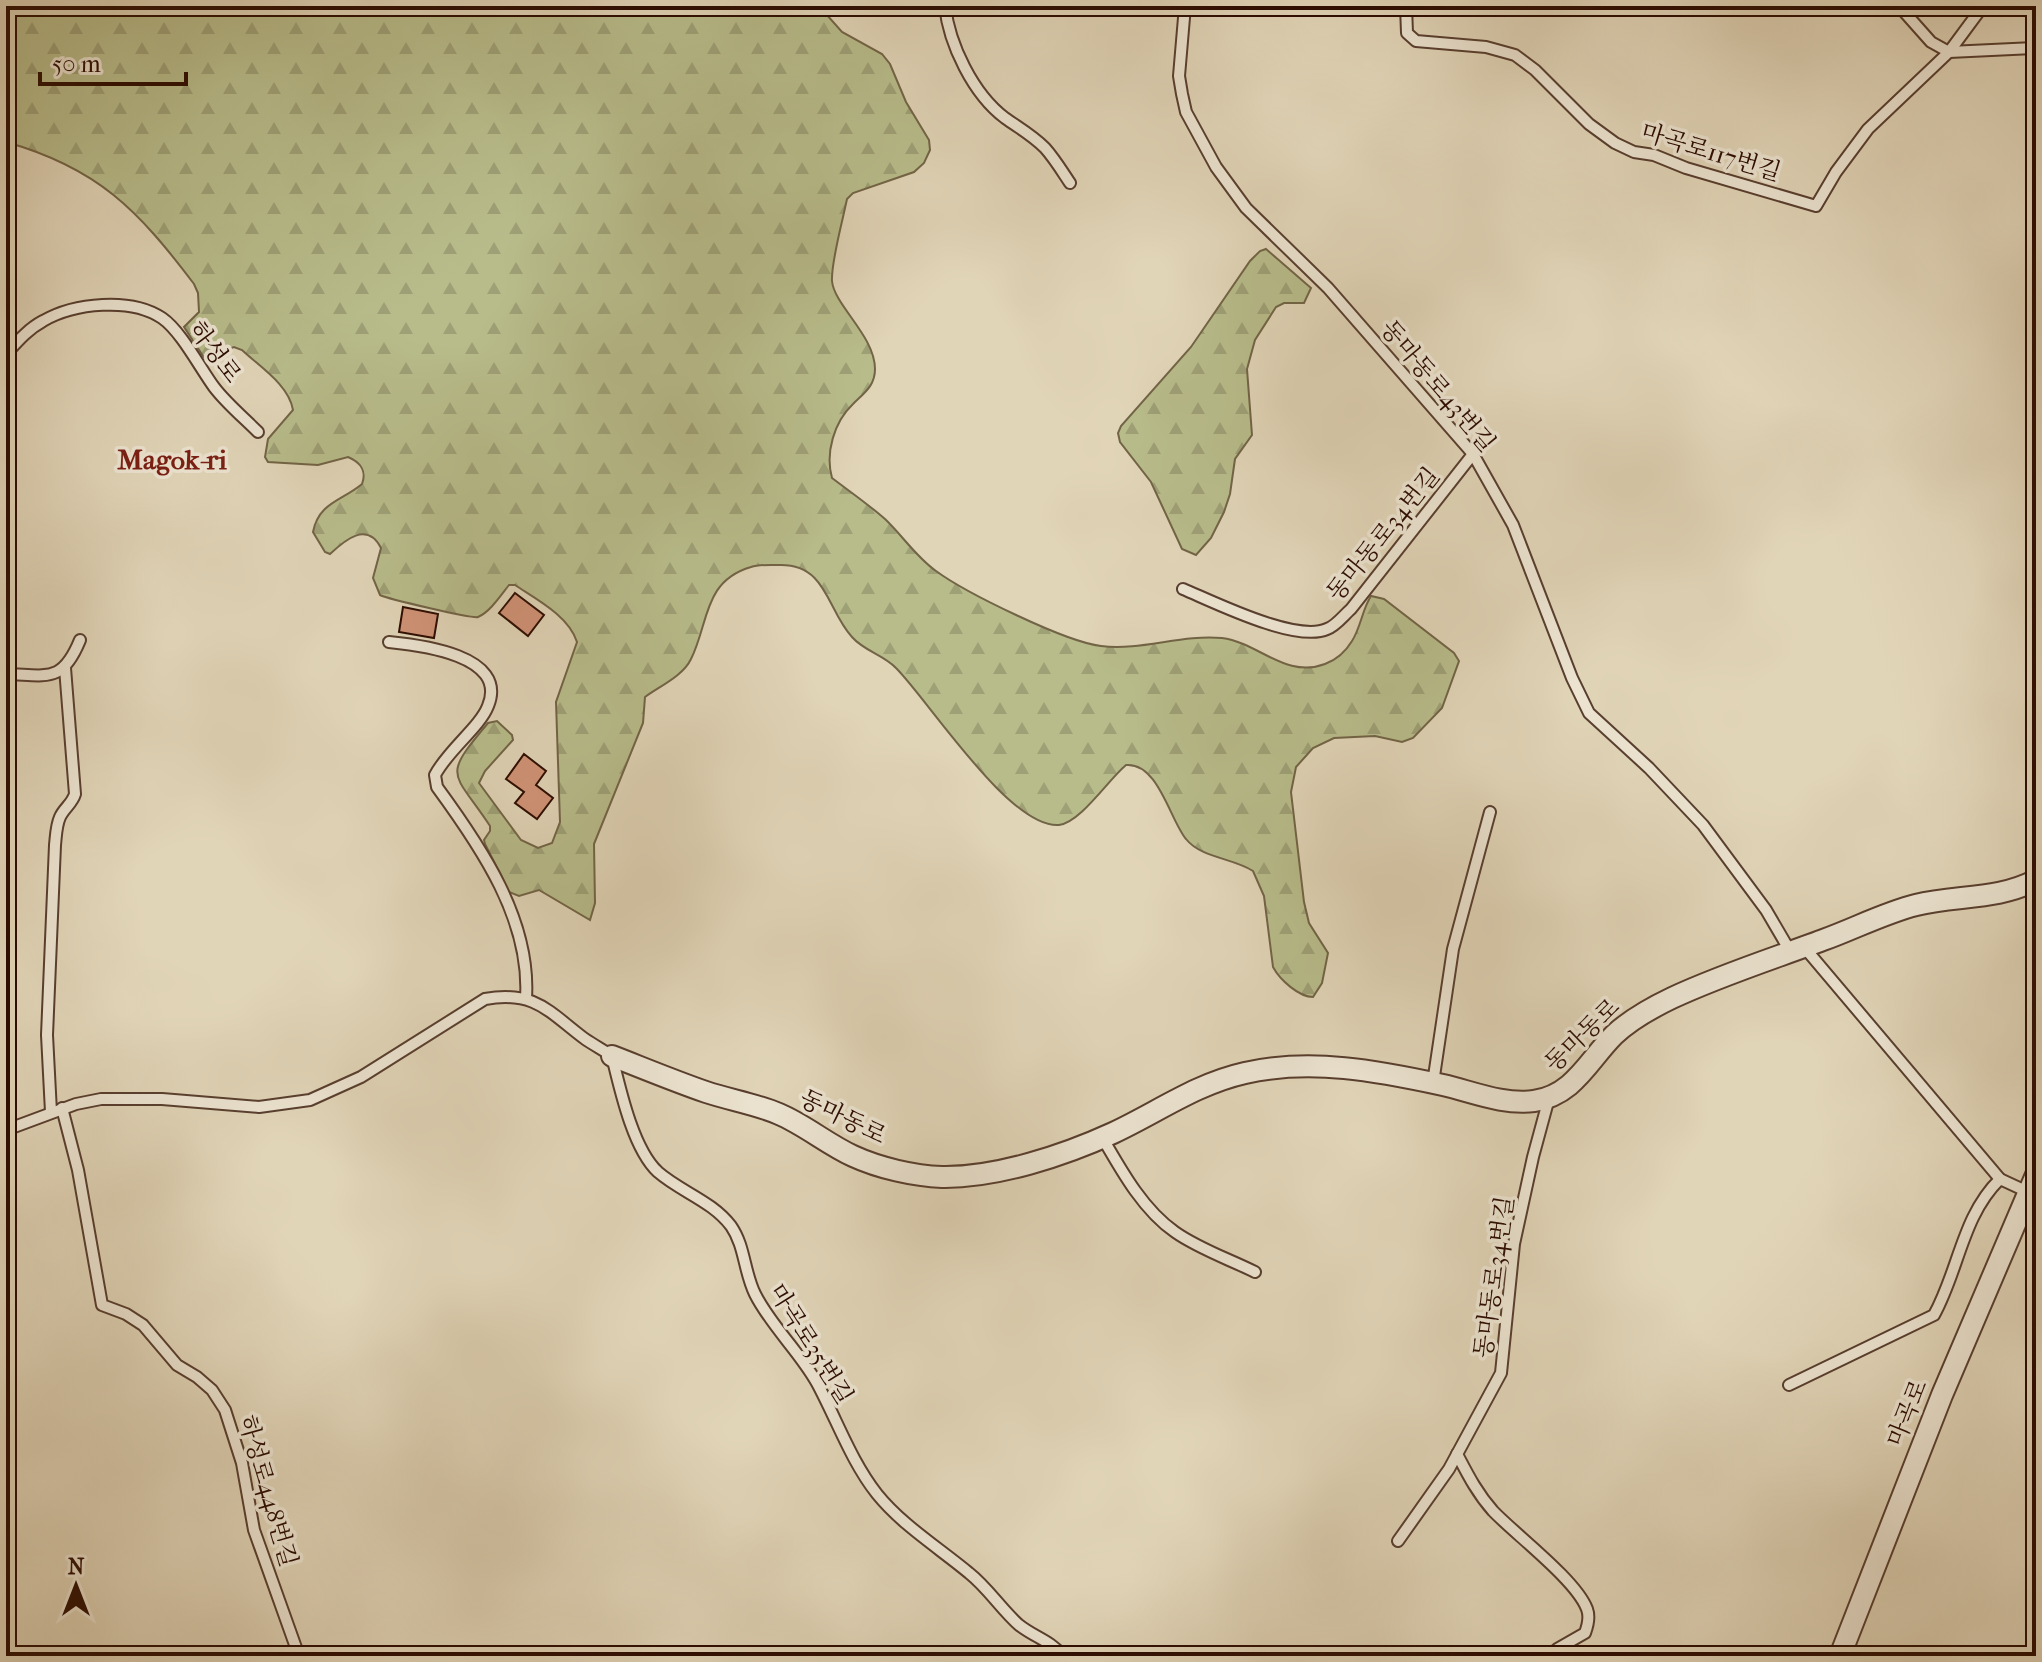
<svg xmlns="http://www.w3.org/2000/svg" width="2042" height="1662" viewBox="0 0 2042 1662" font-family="'IM FELL French Canon','Noto Serif KR',serif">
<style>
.forest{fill:url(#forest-firs);stroke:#726446;stroke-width:2}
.building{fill:#d19377;stroke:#2b0b01;stroke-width:2}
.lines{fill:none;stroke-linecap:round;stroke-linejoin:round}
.lane-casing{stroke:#583e2f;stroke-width:14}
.street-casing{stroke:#583e2f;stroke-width:24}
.lane{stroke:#ece4d1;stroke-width:10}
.street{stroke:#ece4d1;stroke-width:20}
.labels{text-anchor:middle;stroke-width:7;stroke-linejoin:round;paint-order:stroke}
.street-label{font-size:24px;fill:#2b0b01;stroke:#ece4d1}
.quarter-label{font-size:28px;font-weight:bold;fill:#7a1f14;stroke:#ece4d1}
</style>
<defs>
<pattern id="forest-firs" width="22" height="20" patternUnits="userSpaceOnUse" patternTransform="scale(2)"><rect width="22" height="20" fill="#b8bc8b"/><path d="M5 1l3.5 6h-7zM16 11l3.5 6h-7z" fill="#9ea076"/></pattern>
</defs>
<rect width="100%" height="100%" fill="#e1d5b8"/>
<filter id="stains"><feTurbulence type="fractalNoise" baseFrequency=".0025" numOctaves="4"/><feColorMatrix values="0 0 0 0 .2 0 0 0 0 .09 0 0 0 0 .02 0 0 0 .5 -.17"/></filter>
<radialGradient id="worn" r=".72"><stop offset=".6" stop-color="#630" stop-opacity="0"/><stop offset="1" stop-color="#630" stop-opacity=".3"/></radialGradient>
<g class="forest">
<path d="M 11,6 L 819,6 L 842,32 L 882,54 L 890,64 L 906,102 L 929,140 L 930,150 L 924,163 L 914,172 L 853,193 L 847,199 L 845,208 C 841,227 831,264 832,281 C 834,305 875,336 875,369 C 875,386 864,393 853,404 C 834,422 825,453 832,478 C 849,491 868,504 885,519 C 902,535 916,557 936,571 C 966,593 1066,642 1101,646 C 1141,651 1182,634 1222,638 C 1259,643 1286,679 1325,664 C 1336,660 1346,651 1352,641 C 1361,627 1362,610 1371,596 L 1384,599 L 1454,653 L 1459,661 L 1442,708 L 1413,738 L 1402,742 L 1375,736 L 1334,738 L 1313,748 L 1296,767 L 1291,792 L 1304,902 L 1309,923 L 1328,953 L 1322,983 L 1313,997 C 1299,997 1280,980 1273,967 L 1264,896 L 1253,871 C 1233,858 1201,858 1186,839 C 1170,820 1158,762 1126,765 C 1108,780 1081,822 1059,825 C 1010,829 929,701 896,668 C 884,655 864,651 852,637 C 827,610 827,565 781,565 C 771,565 760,564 751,567 C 703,581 709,623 691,659 C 683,676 660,686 645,697 L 643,723 L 594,844 L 595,903 L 590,920 L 539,890 L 519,896 L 509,892 L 485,844 L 484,840 L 490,831 L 490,826 C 453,770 441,779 488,723 L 497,721 L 512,735 L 513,740 L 485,771 L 479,783 L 521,840 L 538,848 L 552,843 L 560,822 L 556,702 L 577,642 C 569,616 536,599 515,585 L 509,585 C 501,595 490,612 478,617 C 473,619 388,599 380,595 L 373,578 L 381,548 C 367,521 345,540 330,554 L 325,552 L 313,532 C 319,502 342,501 362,484 C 367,471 360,462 348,457 L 318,465 L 268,462 L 265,457 L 268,439 L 293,410 C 289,385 260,367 242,350 L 234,347 L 222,351 L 215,359 L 205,359 L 184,327 L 199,312 L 198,293 L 194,284 C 138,210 98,168 6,142 L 6,11 Z"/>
<path d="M 1266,249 L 1311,288 L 1304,303 L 1284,303 L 1276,307 L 1255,340 L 1247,369 L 1252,435 L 1235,459 L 1230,494 L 1224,512 L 1211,538 L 1196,555 L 1182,549 L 1151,482 L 1120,442 L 1118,433 L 1121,426 L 1191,347 L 1250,261 L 1260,251 Z"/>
</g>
<g class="building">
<path d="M 515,593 L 544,615 L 528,636 L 499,613 Z"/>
<path d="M 403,607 L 438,614 L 434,638 L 399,632 Z"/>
<path d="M 524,754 L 546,771 L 536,785 L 553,798 L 537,819 L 515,803 L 524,792 L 506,779 Z"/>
</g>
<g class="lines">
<g class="lane-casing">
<g id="lane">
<path d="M 945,6 C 949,44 973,94 1005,118 C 1019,128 1032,135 1045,148 C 1054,158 1062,171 1070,183"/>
<path d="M 1185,6 L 1179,76 L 1182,94 L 1186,112 L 1216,167 L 1246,208 L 1328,288 L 1473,454 L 1513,525 L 1572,678 L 1589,713 L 1649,768 L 1703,825 L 1766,910 L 1790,951"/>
<path d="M 1406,6 L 1407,33 L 1416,41 L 1486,47 L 1515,55 L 1535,70 L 1589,124 L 1615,143 L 1634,152 L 1654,155 L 1686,168 L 1816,206 L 1836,172 L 1868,129 L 1949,52 L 1983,6"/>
<path d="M 1899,6 L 1931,42 L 1949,52 L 2036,48"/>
<path d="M 6,354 C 17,342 28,329 43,321 C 74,303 131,297 162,318 C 181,331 200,368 214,387 C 226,403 243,417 258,432"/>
<path d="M 1183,589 C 1214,602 1296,643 1327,629 C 1336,626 1344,615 1351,609 L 1473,454"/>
<path d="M 389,642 C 419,645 509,655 488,706 C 480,727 448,750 435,775 L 437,787 C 481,847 531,920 526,998"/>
<path d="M 6,674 C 47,675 62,684 80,640"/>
<path d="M 1804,947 L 2000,1179"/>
<path d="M 1433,1083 L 1453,949 L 1490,812"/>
<path d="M 62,1108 L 78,1170 L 102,1305 L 126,1314 L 143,1325 L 177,1365 L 197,1377 L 212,1390 L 225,1410 L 242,1463 L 254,1530 L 299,1656"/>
<path d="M 51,1112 L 47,1035 L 55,845 C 56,836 56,826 60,817 C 64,808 72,804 75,794 L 65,668"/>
<path d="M 6,1130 L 76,1104 L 101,1099 L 162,1099 L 259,1107 L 310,1100 L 361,1077 L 485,999 C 535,990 549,1012 585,1039 C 594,1045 603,1050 612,1056 C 620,1089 633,1149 658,1172 C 681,1192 712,1201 731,1226 C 745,1246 744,1272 755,1294 C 771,1326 799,1351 817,1383 C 837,1420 851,1461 877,1494 C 902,1525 939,1548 969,1573 C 988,1588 1001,1609 1019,1625 C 1034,1637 1051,1641 1063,1656"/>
<path d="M 1102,1137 C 1121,1170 1143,1210 1175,1232 C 1199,1249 1229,1259 1255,1272"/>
<path d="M 2021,1210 L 2036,1230"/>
<path d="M 1789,1385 L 1934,1315 C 1959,1270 1962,1216 2000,1179 L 2028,1192"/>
<path d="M 1457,1454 C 1468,1475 1477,1493 1493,1511 C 1516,1535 1576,1580 1587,1609 C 1590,1617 1588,1625 1585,1633 L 1557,1649"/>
<path d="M 1398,1541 L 1449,1469 L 1501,1373 L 1514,1244 L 1533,1157 L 1549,1098"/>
</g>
</g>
<g class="street-casing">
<g id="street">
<path d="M 612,1056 C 643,1068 674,1081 706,1092 C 730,1100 756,1104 779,1114 C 805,1125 827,1144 853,1156 C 879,1168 914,1176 942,1177 C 996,1178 1065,1155 1113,1133 C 1158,1112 1196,1084 1245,1073 C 1311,1058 1378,1071 1443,1085 C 1473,1092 1503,1105 1534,1101 C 1574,1095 1588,1061 1614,1035 C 1631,1019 1651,1008 1672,998 C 1721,975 1772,959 1823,940 C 1854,929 1884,913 1916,905 C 1957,895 1998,900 2036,880"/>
<path d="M 1840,1656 L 1942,1395 L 2036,1175"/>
</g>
</g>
<use href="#lane" class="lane"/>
<use href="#street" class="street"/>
</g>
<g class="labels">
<g class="street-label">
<text transform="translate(1711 152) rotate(17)" y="8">마곡로117번길</text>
<text transform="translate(215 352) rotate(53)" y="8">하성로</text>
<text transform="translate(1438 386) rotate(50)" y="8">동마동로43번길</text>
<text transform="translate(1383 534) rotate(-51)" y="8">동마동로34번길</text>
<text transform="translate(1582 1035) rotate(-44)" y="8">동마동로</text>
<text transform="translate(843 1117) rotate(26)" y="8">동마동로</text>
<text transform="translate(1494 1277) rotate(-82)" y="8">동마동로34번길</text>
<text transform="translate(811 1344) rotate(58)" y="8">마곡로35번길</text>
<text transform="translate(1907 1413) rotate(-68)" y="8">마곡로</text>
<text transform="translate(268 1491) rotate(74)" y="8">하성로448번길</text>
</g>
<g class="quarter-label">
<text x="172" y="469">Magok-ri</text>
</g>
</g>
<rect width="2042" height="1662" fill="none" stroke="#e1d5b8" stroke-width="32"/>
<rect x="8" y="8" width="2026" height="1646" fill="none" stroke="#2b0b01" stroke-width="4"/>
<rect x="16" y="16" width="2010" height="1630" fill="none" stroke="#2b0b01" stroke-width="2"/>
<g transform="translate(76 1586)" stroke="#ece4d1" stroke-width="6" paint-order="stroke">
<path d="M0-6L14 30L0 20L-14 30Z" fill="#2b0b01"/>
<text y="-12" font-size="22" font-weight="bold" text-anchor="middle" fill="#2b0b01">N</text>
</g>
<path d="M40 72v12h146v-12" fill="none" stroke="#2b0b01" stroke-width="4"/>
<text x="52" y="72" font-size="24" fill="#2b0b01" stroke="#ece4d1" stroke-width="6" paint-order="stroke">50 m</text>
<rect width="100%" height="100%" filter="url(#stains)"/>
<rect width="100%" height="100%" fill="url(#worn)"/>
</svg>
